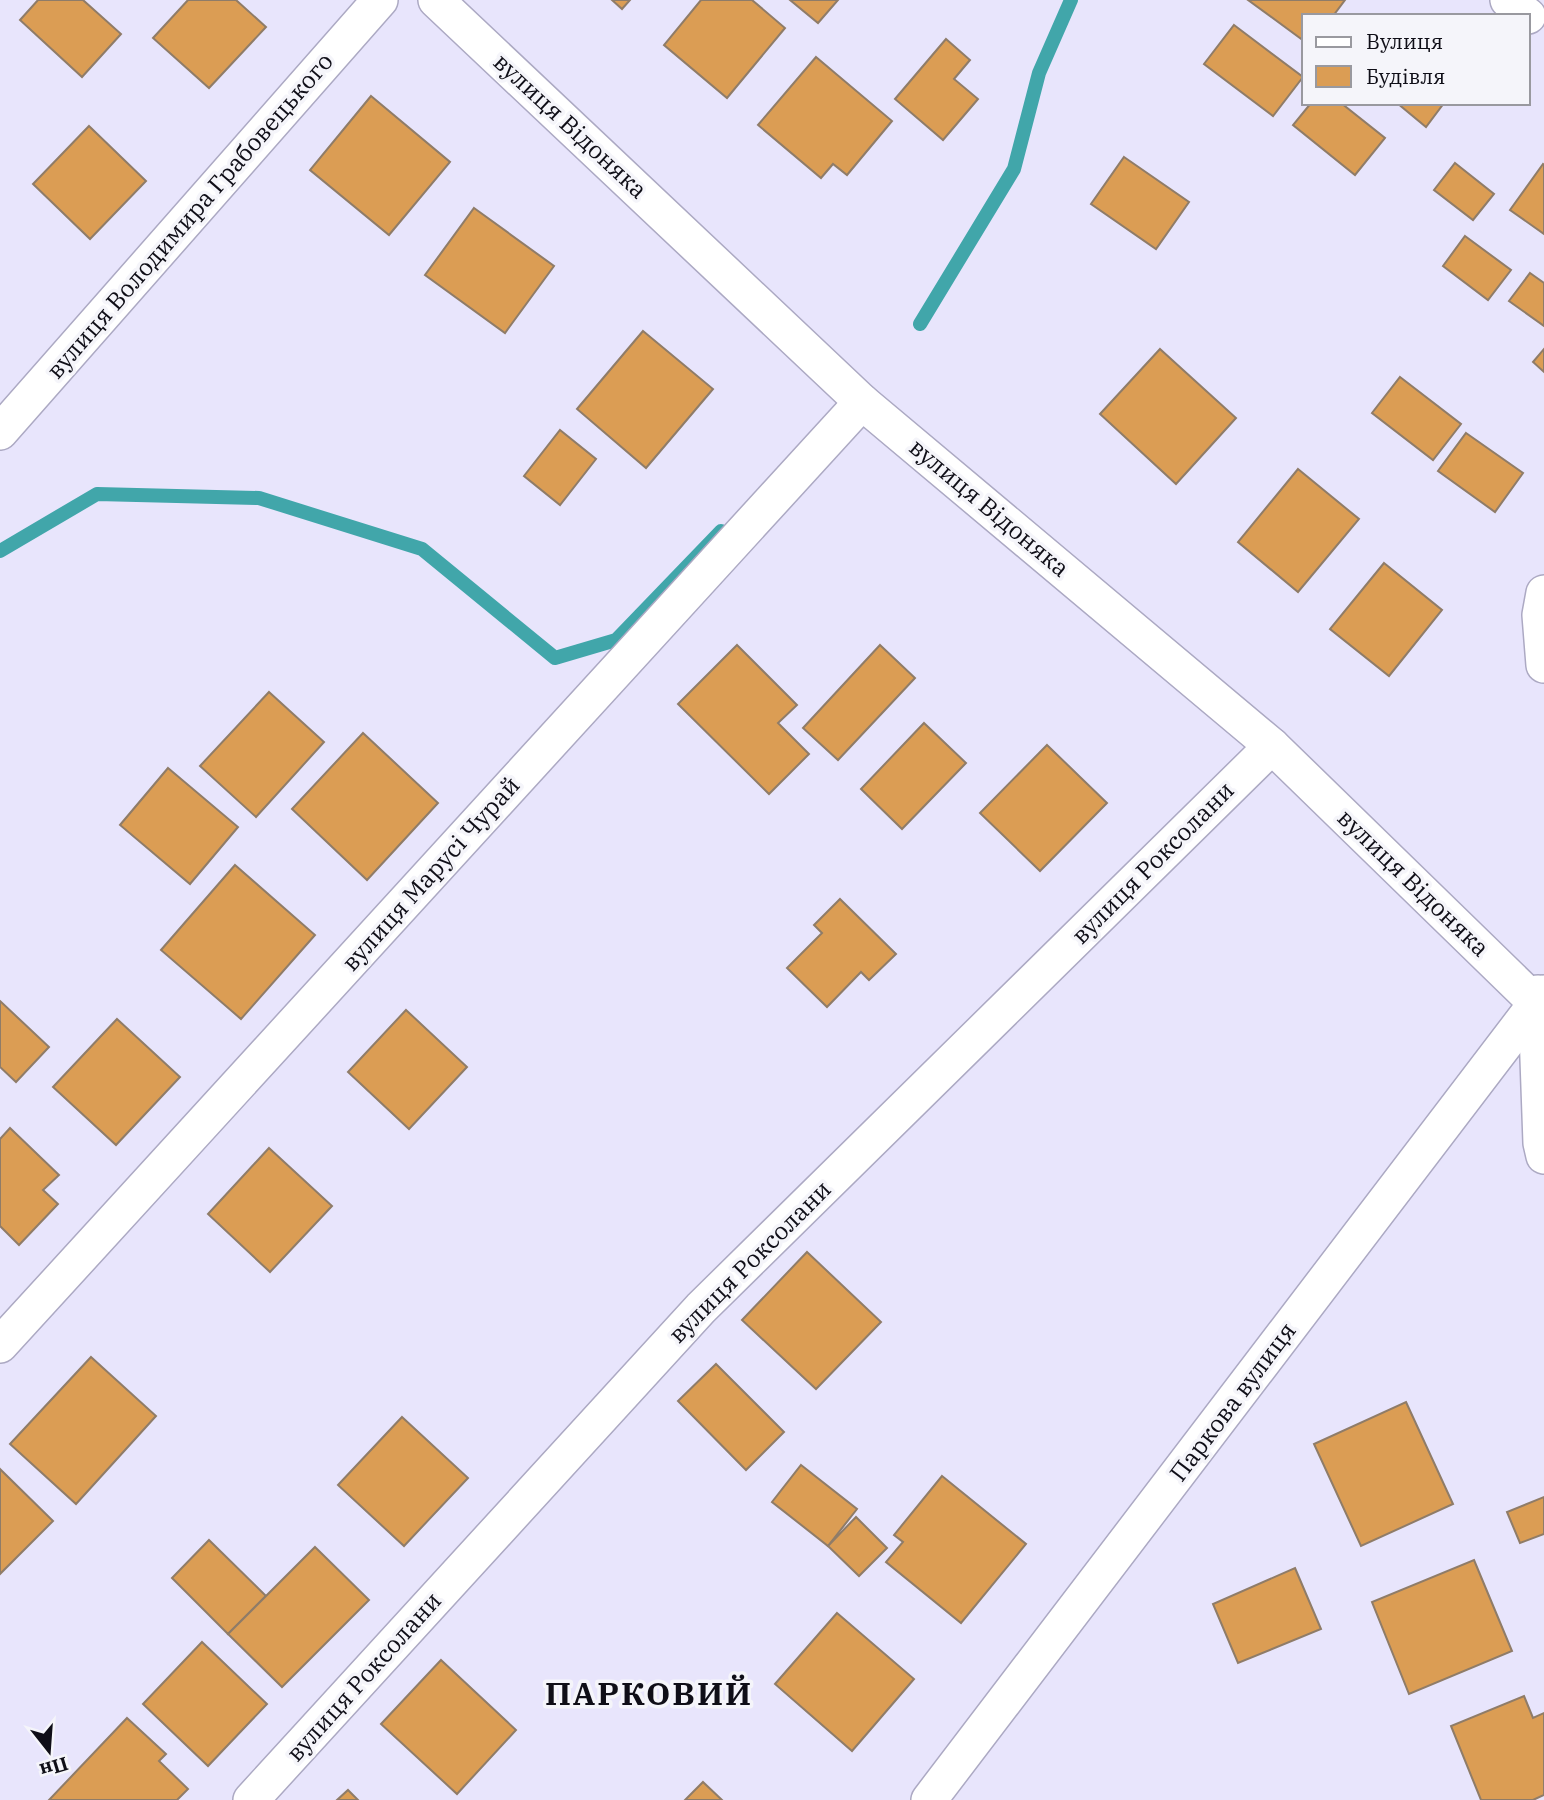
<svg xmlns="http://www.w3.org/2000/svg" width="1544" height="1800" viewBox="0 0 1544 1800" font-family="'IBM Plex Serif',serif">
<style>
.lines{fill:none;stroke-linecap:round;stroke-linejoin:round}
.stream{stroke:#41a6aa;stroke-width:14}
.building{fill:#db9d54;stroke:#8f7c68;stroke-width:2}
.minor-casing{stroke:#aca9c3;stroke-width:38}
.minor{stroke:#fff;stroke-width:35}
.labels{text-anchor:middle;stroke-width:7;stroke-linejoin:round;paint-order:stroke}
.street-label{font-size:24px;fill:#0f0e17;stroke:#f5f5fa}
.district-label{font-size:32px;font-weight:bold;letter-spacing:2px;fill:#0f0e17;stroke:#f5f5fa}
</style>
<rect width="100%" height="100%" fill="#e8e5fc"/>
<g class="lines">
<g class="stream">
<path d="M 920,324 L 1014,169 L 1039,73 L 1071,0"/>
<path d="M 0,551 L 97,494 L 259,498 L 422,549 L 555,658 L 616,640 L 721,531"/>
</g>
</g>
<g class="building">
<path d="M 38,0 L 83,0 L 121,34 L 82,77 L 20,20 Z"/>
<path d="M 188,0 L 236,0 L 266,27 L 209,88 L 153,38 Z"/>
<path d="M 612,0 L 630,0 L 622,9 Z"/>
<path d="M 701,0 L 752,0 L 785,28 L 727,98 L 664,45 Z"/>
<path d="M 790,0 L 838,0 L 818,23 Z"/>
<path d="M 1248,0 L 1345,0 L 1333,16 L 1304,16 L 1304,41 Z"/>
<path d="M 1234,25 L 1303,77 L 1273,116 L 1204,64 Z"/>
<path d="M 946,39 L 970,60 L 954,79 L 978,99 L 943,140 L 895,99 Z"/>
<path d="M 816,57 L 892,121 L 847,175 L 833,164 L 821,178 L 758,125 Z"/>
<path d="M 371,96 L 450,162 L 389,235 L 310,170 Z"/>
<path d="M 1311,103 L 1341,103 L 1385,138 L 1355,175 L 1293,125 Z"/>
<path d="M 1397,103 L 1444,103 L 1426,127 Z"/>
<path d="M 89,126 L 146,181 L 90,239 L 33,184 Z"/>
<path d="M 1124,157 L 1189,202 L 1156,249 L 1091,204 Z"/>
<path d="M 1455,163 L 1494,194 L 1473,220 L 1434,190 Z"/>
<path d="M 1543,164 L 1544,165 L 1544,234 L 1510,210 Z"/>
<path d="M 474,208 L 554,266 L 505,333 L 425,275 Z"/>
<path d="M 1465,236 L 1511,270 L 1488,300 L 1443,266 Z"/>
<path d="M 1530,273 L 1544,283 L 1544,326 L 1509,301 Z"/>
<path d="M 643,331 L 713,389 L 646,468 L 577,409 Z"/>
<path d="M 1160,349 L 1236,418 L 1176,484 L 1100,414 Z"/>
<path d="M 1544,349 L 1544,372 L 1533,362 Z"/>
<path d="M 1400,377 L 1461,424 L 1433,460 L 1372,413 Z"/>
<path d="M 560,430 L 596,459 L 560,505 L 524,476 Z"/>
<path d="M 1466,433 L 1523,473 L 1495,512 L 1438,471 Z"/>
<path d="M 1298,469 L 1359,519 L 1298,592 L 1238,542 Z"/>
<path d="M 1384,563 L 1442,610 L 1389,676 L 1330,629 Z"/>
<path d="M 737,645 L 797,705 L 778,723 L 809,754 L 769,794 L 678,704 Z"/>
<path d="M 880,645 L 915,678 L 838,760 L 803,728 Z"/>
<path d="M 269,692 L 324,742 L 256,817 L 200,766 Z"/>
<path d="M 924,723 L 966,763 L 902,829 L 861,789 Z"/>
<path d="M 363,733 L 438,803 L 367,880 L 292,809 Z"/>
<path d="M 1047,745 L 1107,803 L 1040,871 L 980,813 Z"/>
<path d="M 168,768 L 238,827 L 190,884 L 120,825 Z"/>
<path d="M 235,865 L 315,935 L 241,1019 L 161,950 Z"/>
<path d="M 840,899 L 896,954 L 869,980 L 861,972 L 827,1007 L 787,968 L 822,933 L 814,925 Z"/>
<path d="M 0,1001 L 49,1047 L 16,1082 L 0,1067 Z"/>
<path d="M 406,1010 L 467,1067 L 409,1129 L 348,1072 Z"/>
<path d="M 117,1019 L 180,1077 L 116,1145 L 53,1087 Z"/>
<path d="M 10,1128 L 59,1175 L 43,1190 L 58,1204 L 19,1245 L 0,1226 L 0,1139 Z"/>
<path d="M 269,1148 L 332,1206 L 270,1272 L 208,1214 Z"/>
<path d="M 807,1252 L 881,1322 L 816,1389 L 742,1320 Z"/>
<path d="M 91,1357 L 156,1416 L 76,1504 L 10,1444 Z"/>
<path d="M 716,1364 L 784,1432 L 746,1470 L 678,1401 Z"/>
<path d="M 1406,1402 L 1453,1504 L 1361,1546 L 1314,1444 Z"/>
<path d="M 402,1417 L 468,1478 L 404,1546 L 338,1485 Z"/>
<path d="M 801,1465 L 857,1509 L 828,1546 L 772,1502 Z"/>
<path d="M 0,1469 L 53,1521 L 0,1574 Z"/>
<path d="M 942,1476 L 1026,1544 L 961,1623 L 886,1562 L 903,1542 L 894,1535 Z"/>
<path d="M 1544,1497 L 1544,1534 L 1520,1543 L 1507,1512 Z"/>
<path d="M 856,1517 L 887,1548 L 859,1576 L 828,1546 Z"/>
<path d="M 209,1540 L 266,1596 L 228,1634 L 172,1578 Z"/>
<path d="M 315,1547 L 369,1600 L 282,1687 L 228,1634 Z"/>
<path d="M 1474,1560 L 1512,1651 L 1409,1694 L 1372,1602 Z"/>
<path d="M 1295,1568 L 1321,1629 L 1238,1663 L 1213,1604 Z"/>
<path d="M 837,1613 L 914,1679 L 852,1751 L 775,1684 Z"/>
<path d="M 202,1642 L 267,1704 L 208,1766 L 143,1704 Z"/>
<path d="M 441,1660 L 516,1730 L 457,1794 L 381,1724 Z"/>
<path d="M 1524,1696 L 1533,1718 L 1544,1713 L 1544,1795 L 1533,1800 L 1481,1800 L 1451,1726 Z"/>
<path d="M 127,1718 L 166,1754 L 159,1761 L 188,1789 L 177,1800 L 49,1800 Z"/>
<path d="M 703,1782 L 722,1800 L 685,1800 Z"/>
<path d="M 348,1790 L 358,1800 L 337,1800 Z"/>
</g>
<g class="lines">
<g class="minor-casing">
<g id="minor">
<path d="M 436,0 L 862,402 L 1272,746 L 1536,1003"/>
<path d="M 1508,0 L 1528,16"/>
<path d="M 0,432 L 380,0"/>
<path d="M 1544,593 L 1540,615 L 1544,665"/>
<path d="M 1538,993 L 1536,1003 L 1541,1143 L 1544,1156"/>
<path d="M 0,1345 L 862,402"/>
<path d="M 251,1800 L 701,1308 L 1272,746"/>
<path d="M 929,1800 L 1544,993"/>
</g>
</g>
<use href="#minor" class="minor"/>
</g>
<g class="labels">
<g class="street-label">
<text transform="translate(570 126) rotate(43)" y="8">вулиця Відоняка</text>
<text transform="translate(190 216) rotate(-49)" y="8">вулиця Володимира Грабовецького</text>
<text transform="translate(989 508) rotate(40)" y="8">вулиця Відоняка</text>
<text transform="translate(1153 863) rotate(-45)" y="8">вулиця Роксолани</text>
<text transform="translate(431 874) rotate(-48)" y="8">вулиця Марусі Чурай</text>
<text transform="translate(1413 883) rotate(44)" y="8">вулиця Відоняка</text>
<text transform="translate(750 1262) rotate(-45)" y="8">вулиця Роксолани</text>
<text transform="translate(1233 1402) rotate(-53)" y="8">Паркова вулиця</text>
<text transform="translate(364 1677) rotate(-48)" y="8">вулиця Роксолани</text>
</g>
<g class="district-label">
<text x="649" y="1705">ПАРКОВИЙ</text>
</g>
</g>
<rect x="1302" y="14" width="228" height="91" fill="#f5f5fa" stroke="#99999f" stroke-width="2"/>
<rect x="1316" y="37" width="35" height="10" fill="#ffffff" stroke="#99999f" stroke-width="2"/>
<text x="1366" y="49" font-size="21" fill="#0f0e17">Вулиця</text>
<rect x="1316" y="66" width="35" height="21" fill="#db9d54" stroke="#99999f" stroke-width="2"/>
<text x="1366" y="84" font-size="21" fill="#0f0e17">Будівля</text>
<g transform="translate(49 1751) rotate(163)" stroke="#f5f5fa" stroke-width="5" paint-order="stroke">
<path d="M0-5L12 26L0 18L-12 26Z" fill="#0f0e17"/>
<text y="-10" font-size="19" font-weight="bold" text-anchor="middle" fill="#0f0e17">Пн</text>
</g>
</svg>
